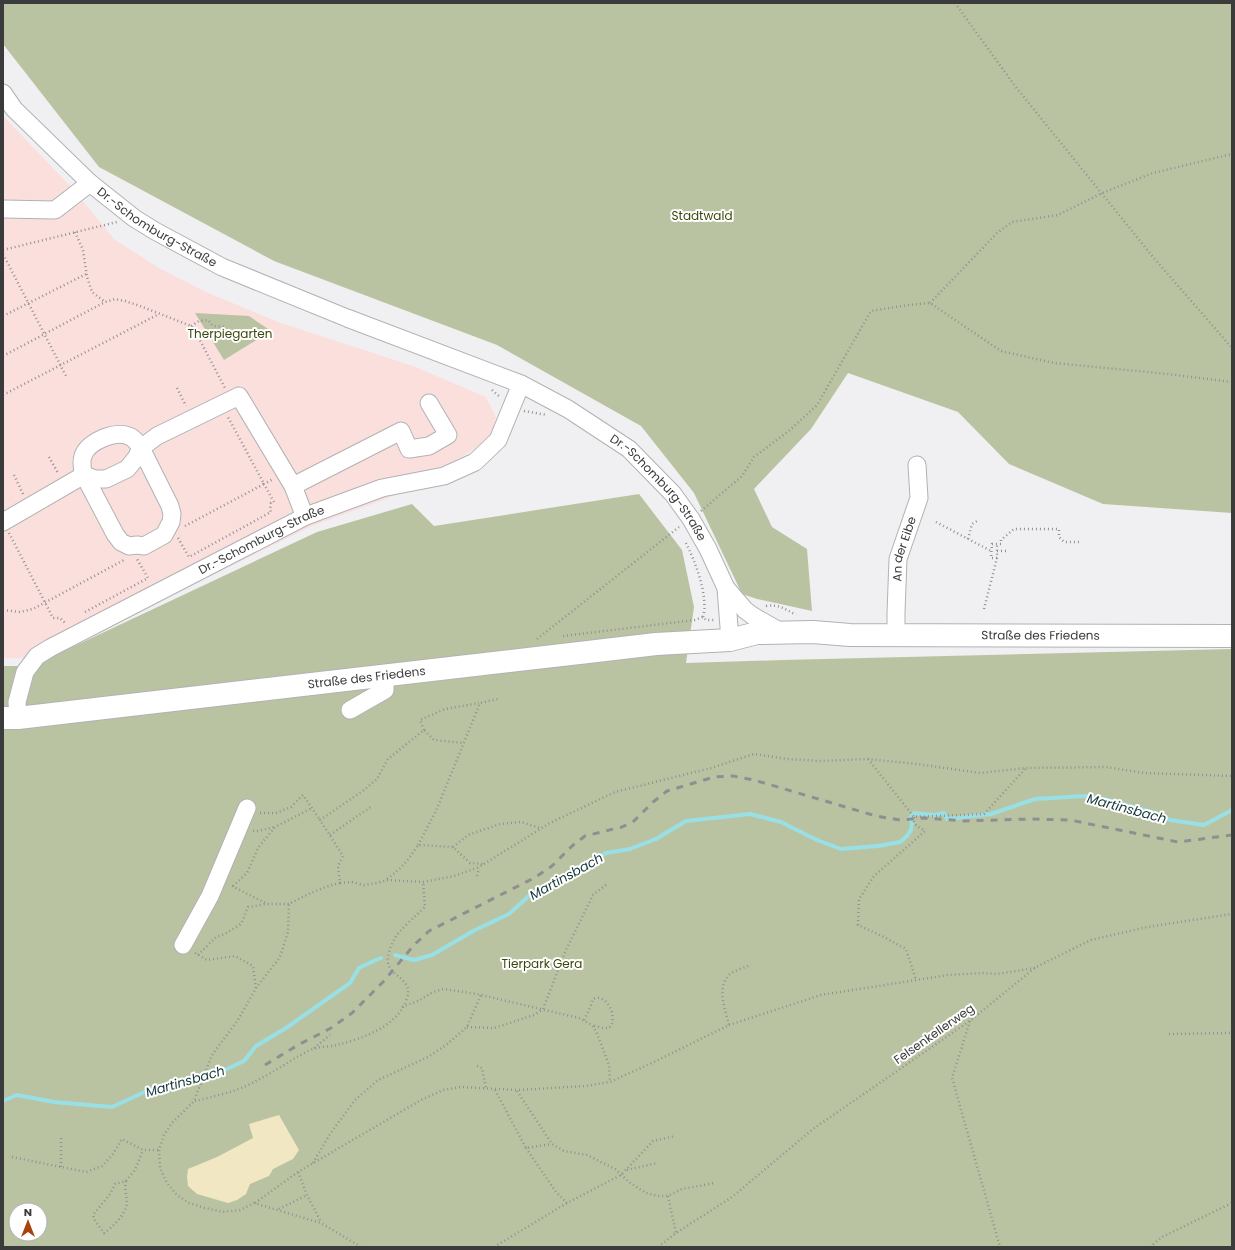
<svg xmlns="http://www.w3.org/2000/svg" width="1235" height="1250" viewBox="0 0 1235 1250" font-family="Poppins,sans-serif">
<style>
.medical{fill:#fadfdd}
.green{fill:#bac3a1;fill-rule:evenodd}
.sand{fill:#f1e7c2}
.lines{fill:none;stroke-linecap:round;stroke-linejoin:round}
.stream{stroke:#99e0e6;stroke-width:4}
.minor-casing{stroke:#b2b2b4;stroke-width:19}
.major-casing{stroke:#b2b2b4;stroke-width:24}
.path{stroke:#919193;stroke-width:2.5;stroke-dasharray:1 3;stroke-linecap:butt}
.minor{stroke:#fff;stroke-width:17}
.major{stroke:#fff;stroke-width:22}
.rail{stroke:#8f8f91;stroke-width:3;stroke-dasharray:7 7;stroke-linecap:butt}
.labels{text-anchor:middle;stroke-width:4;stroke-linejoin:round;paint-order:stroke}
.park-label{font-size:12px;fill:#3b460a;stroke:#fff}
.street-label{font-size:12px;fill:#3b3b3c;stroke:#fff}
.water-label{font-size:13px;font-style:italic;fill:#14373a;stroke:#fff}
</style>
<rect width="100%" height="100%" fill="#f0f0f2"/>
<path class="medical" d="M 3,116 L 73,189 L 114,239 L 159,268 L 206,292 L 278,322 L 413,366 L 486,397 L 496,417 L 491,435 L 474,449 L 404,492 L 312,526 L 42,659 L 3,658 Z"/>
<g class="green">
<path d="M 3,3 L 1232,3 L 1232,513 L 1103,504 L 1009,464 L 958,412 L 848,373 L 811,429 L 754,489 L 772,527 L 807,549 L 812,611 L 757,599 L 742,594 L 694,493 L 641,426 L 497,345 L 274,261 L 99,167 L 3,44 Z"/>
<path d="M 195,313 L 249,316 L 271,331 L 224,360 Z"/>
<path d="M 639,494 L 682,550 L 694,607 L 686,663 L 783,660 L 1232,649 L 1232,1247 L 3,1247 L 3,666 L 32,666 L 317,532 L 412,504 L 434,526 ZM 16,1210 L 40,1210 L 40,1234 L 16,1234 Z"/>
</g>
<path class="sand" d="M 279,1115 L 299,1150 L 293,1159 L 273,1169 L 269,1176 L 250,1184 L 246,1194 L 237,1200 L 228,1203 L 197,1194 L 188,1186 L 187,1177 L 188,1169 L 217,1157 L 253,1138 L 249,1124 Z"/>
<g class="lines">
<g class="stream">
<path d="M 395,955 L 414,960 L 432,955 L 475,930 L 509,914 L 532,893 L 564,878 L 582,865 L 606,853 L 630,849 L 656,839 L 686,821 L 750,814 L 781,822 L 817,840 L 841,849 L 878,846 L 900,842 L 907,836 L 911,830 L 912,823 L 910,818 L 914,813 L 934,815 L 944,813 L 947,819 L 991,814 L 1035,799 L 1084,796 L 1108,800 L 1155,813 L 1170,820 L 1204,825 L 1232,810"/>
<path d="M 3,1101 L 17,1095 L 54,1102 L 112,1107 L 151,1089 L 216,1074 L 244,1061 L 256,1046 L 286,1028 L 350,983 L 359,968 L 376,960 L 381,958"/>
</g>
<g class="minor-casing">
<g id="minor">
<path id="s1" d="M 3,93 L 14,109 L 90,183 L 134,218 L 155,231 L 222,267 L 347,318 L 521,384 L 568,409 L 629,449 L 673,494 L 691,519 L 708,549 L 726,588 L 730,640"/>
<path d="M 3,209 L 55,210 L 90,183"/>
<path d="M 141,448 L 170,506 L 172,514 L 171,522 L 164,535 L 144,546 L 137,545 L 129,546 L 121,542 L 115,534 L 84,475 L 95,479 L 106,479 L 127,469 L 136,458 Z"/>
<path d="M 293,486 L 401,431 L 409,449 L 429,446 L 448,435 L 429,403"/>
<path d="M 3,522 L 84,475 C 82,469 81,463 83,456 C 88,441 117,429 131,437 C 136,440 138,444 141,448 L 157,436 L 239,396 L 293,486 L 303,512 L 306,516"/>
<path d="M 726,588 L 745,610 L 753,616 L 781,632"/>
<path id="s2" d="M 896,634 L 896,613 L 898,559 L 919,498 L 917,465"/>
<path d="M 350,710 L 385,690 L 385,675"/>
<path id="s3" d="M 18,718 L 17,702 L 25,672 L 37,656 L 50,648 L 306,516 L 382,488 L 444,476 L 475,462 L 498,440 L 521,384"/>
<path d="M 183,945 L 210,896 L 247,808"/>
</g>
</g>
<g class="major-casing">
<g id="major">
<path id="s4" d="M 3,718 L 18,718 L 588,652 L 656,644 L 730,640 L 757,633 L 813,632 L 850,635 L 1232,636"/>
</g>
</g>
<g class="path">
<path d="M 955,3 L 1015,86 L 1153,257 L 1232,348"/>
<path d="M 75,232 L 83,250 L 87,277 L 92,292 L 105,302"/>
<path d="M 3,250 L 117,222"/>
<path d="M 3,254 L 66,376"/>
<path d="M 930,303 L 997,233 L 1012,222 L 1058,215 L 1102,193 L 1153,173 L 1232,154"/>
<path d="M 3,316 L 88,273"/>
<path d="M 191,326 L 199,321 L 208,320 L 213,326 L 226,327"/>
<path d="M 3,356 L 105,302 L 115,299 L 125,301 L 140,306 L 191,326 L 194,329 L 225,388"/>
<path d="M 177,388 L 186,406"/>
<path d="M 492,390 L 500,397"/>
<path d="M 3,395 L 159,314"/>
<path d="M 524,411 L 547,415"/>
<path d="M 49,457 L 58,473"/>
<path d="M 14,475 L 23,494"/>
<path d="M 701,511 L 742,476 L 754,457 L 790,430 L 817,405 L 871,311 L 908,305 L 930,303 L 1001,351 L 1054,363 L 1168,374 L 1232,382"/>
<path d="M 936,522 L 991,551"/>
<path d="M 185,526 L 264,484 L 228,417"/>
<path d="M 9,533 L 53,618 L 60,618 L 65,623 L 66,622"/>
<path d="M 178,538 L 189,557 L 271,512 L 270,509 L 271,503 L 274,502 L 264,484 L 273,479"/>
<path d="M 968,539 L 972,524 L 979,520"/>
<path d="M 686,543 C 695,561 709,597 703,617"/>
<path d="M 997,551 L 1007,551"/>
<path d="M 997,558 L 991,558 L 992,544 L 1001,544 L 1001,540 L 1014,529 L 1059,529 L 1059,537 L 1064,542 L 1081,542"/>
<path d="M 766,606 C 779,604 785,609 796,615"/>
<path d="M 984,609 L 997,558 L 997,544"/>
<path d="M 3,610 L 20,612 L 33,609 L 124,560"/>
<path d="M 85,612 L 148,578 L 137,559"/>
<path d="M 563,636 L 695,620 L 703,617 L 706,620 L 714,620"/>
<path d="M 537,639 L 679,527"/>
<path d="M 424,730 L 420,720 L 445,709 L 479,703"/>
<path d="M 868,759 L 914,817 L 984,814 L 1026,768"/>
<path d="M 260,813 L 276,813 L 291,807 L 303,795 L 320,820"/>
<path d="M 914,817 C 912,825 919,827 925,831 L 874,876 L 859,899 L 858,925 L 882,936 L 906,949 L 916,980"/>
<path d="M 253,831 L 258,831 L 275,827"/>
<path d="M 330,835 L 372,806"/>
<path d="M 418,845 L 436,811 L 480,703 L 498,699"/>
<path d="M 453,847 L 468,835 L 500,824 L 521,822 L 540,828"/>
<path d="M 477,876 L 479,868"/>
<path d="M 387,879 C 401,869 409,859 418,845 L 453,847 L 470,863 L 484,864"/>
<path d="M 340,883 L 352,882 L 364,885 L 377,883 L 387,880 L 423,882 L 454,876 L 479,867 L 550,823 L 615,792 L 711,768 L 754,754 L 787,759 L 821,761 L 867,759 L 917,764 L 980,773 L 1026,768 L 1106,767 L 1144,773 L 1232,776"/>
<path d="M 232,886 L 267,904 L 289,904"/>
<path d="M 233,886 L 247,873 L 258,848 L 275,827 L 312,808"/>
<path d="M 195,953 L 207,960 L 235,956 L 253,966 L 256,988"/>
<path d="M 198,955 L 216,937 L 225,934 L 241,924 L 248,907 L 267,904"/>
<path d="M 402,1007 L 418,1001 L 433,992 L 444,989 L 477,994 L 579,1018 L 592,1025 L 596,1031 L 609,1065 L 610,1082"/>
<path d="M 584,1020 L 590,1008 L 593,999 C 607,992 619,1019 609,1028 L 602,1028 L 592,1025"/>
<path d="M 970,1021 L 952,1078 L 1000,1247"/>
<path d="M 729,1025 L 821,995 L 948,975 L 983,973 L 997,974 L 1035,968"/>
<path d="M 467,1027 L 494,1028 L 534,1015 L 543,1009 L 565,952 L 593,895 L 607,884"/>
<path d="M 1169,1034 L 1232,1033"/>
<path d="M 314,1048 L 330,1035"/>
<path d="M 477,1066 L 482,1068 L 486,1089"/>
<path d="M 495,1090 L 526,1148 L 552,1144"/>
<path d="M 517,1091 L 552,1144 L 564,1151 L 587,1155 L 615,1169 L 629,1182 L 646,1193 L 658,1196 L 668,1196 L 682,1189 L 715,1183"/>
<path d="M 195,1101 C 216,1096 239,1091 258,1080 C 271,1073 284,1065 297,1057 C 302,1055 308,1050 313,1049 C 321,1046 330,1047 337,1045 C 363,1038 398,1027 407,998 C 413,980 393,977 389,966 C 386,958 390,947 394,940 C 397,932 418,914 425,907 L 423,882"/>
<path d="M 526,1148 L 556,1192 L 567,1203"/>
<path d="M 12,1157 L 86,1172 L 102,1166 L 113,1154 L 122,1139 L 143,1150 L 159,1150"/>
<path d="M 313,1163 L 330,1134 L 355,1100 L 378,1080 L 428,1057 L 446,1045 L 467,1027 L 481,995"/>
<path d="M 61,1167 L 61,1137"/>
<path d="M 627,1170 L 657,1163"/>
<path d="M 298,1172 L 307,1195 L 321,1222"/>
<path d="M 126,1181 C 124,1188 127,1196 127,1203 C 126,1214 112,1228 104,1233 L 95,1221 L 93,1215 L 110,1194 L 115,1184 L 126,1181 L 135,1170 L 143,1150"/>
<path d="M 668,1196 L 676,1233"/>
<path d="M 255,1203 L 298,1172 L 421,1100 L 443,1090 L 461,1087 L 517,1090 L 586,1086 L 610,1082 L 654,1062 L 729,1025 C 725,1009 716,987 730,974 C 735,970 744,968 750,965"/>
<path d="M 279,1209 L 307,1195"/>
<path d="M 361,1247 L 321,1223 L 254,1203 L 240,1210 L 223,1212 L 205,1208 L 189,1203 L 177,1195 L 167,1183 L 160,1168 L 159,1150 L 164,1135 L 172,1123 L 194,1101 L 212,1055 L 238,1020 L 256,988 L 280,957 L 288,932 L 289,904 C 306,895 322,887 340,883 L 338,866 L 343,856 L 320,820 L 364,790 L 377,779 L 388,759 L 424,730 L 434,740 L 464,743"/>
<path d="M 494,1247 L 567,1203 L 621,1175 L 653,1141 L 675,1136"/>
<path d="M 658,1247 L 676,1233 L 732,1197 L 813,1129 L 971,1020 L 1036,967 L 1091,940 L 1147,927 L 1232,914"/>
<path d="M 1150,1247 L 1162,1237 L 1232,1203"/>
</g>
<use href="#minor" class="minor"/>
<use href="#major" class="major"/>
<path class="rail" d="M 265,1065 L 298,1045 L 331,1028 L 352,1013 L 383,982 L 414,945 L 429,931 L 534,878 L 552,866 L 572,846 L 585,836 L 622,827 L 634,821 L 653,802 L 667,791 L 714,777 L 733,776 L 754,780 L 876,816 L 900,820 L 924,818 L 964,821 L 1030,819 L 1070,820 L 1178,842 L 1232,835"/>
</g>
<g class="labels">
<g class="park-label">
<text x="702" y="220">Stadtwald</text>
<text x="230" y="338">Therpiegarten</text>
<text x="542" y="968">Tierpark Gera</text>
</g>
<g class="street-label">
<text dy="4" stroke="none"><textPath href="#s1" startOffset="206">Dr.-Schomburg-Straße</textPath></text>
<text dy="4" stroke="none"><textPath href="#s1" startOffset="778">Dr.-Schomburg-Straße</textPath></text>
<text dy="4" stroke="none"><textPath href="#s3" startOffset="320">Dr.-Schomburg-Straße</textPath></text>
<text dy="4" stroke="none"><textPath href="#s2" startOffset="86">An der Eibe</textPath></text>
<text dy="4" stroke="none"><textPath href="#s4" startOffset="1043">Straße des Friedens</textPath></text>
<text dy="4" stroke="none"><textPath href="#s4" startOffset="366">Straße des Friedens</textPath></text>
<text transform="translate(934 1034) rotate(-35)" y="4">Felsenkellerweg</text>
</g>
<g class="water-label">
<text transform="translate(1127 808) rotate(15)" y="5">Martinsbach</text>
<text transform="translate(566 876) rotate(-29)" y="5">Martinsbach</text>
<text transform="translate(185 1081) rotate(-16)" y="5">Martinsbach</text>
</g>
</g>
<rect width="1235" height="1250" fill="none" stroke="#3b3b3c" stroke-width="8"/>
<g transform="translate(28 1222)"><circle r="19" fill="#ffffff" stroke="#b1b1b1"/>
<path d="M0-3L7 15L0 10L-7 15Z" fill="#a7430f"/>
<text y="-6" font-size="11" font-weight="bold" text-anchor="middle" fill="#3b3b3c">N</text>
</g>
</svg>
